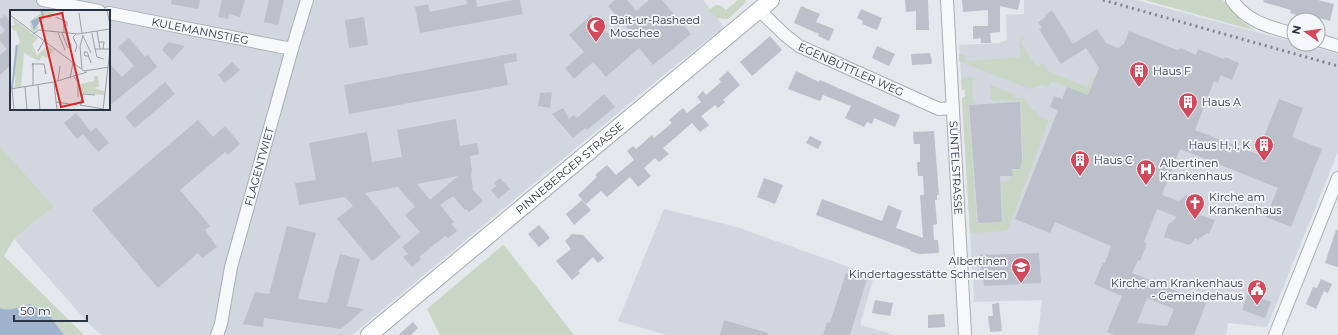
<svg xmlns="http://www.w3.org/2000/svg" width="1338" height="335" viewBox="0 0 1338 335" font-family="Montserrat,sans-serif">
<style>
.built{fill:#d2d6de;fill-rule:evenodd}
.green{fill:#c9d6c5}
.water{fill:#9fb4cc}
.building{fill:#bbc0ca;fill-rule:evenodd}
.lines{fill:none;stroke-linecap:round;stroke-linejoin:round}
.minor-casing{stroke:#a9aeb7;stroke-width:14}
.major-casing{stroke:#a3abb8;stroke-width:18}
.minor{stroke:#f7f8fa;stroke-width:12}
.major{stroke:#fff;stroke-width:16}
.rail{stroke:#7d8696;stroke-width:3;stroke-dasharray:2 4;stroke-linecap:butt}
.labels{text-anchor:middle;stroke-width:3.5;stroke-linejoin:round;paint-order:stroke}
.poi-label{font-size:11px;fill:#2b3445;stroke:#f4f6f9;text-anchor:start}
.street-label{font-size:11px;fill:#2b3445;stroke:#f4f6f9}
.inset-river{fill:none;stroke:#9fb4cc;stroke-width:2}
.inset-road{fill:none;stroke:#9a9fa9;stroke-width:1}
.view{fill:#d62828;fill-opacity:0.15;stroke:#d62828;stroke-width:2}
.inset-edge{fill:none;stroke:#2b3445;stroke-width:2}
</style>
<rect width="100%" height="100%" fill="#e4e7ec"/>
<g class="built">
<path d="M 0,0 L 703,0 L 724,27 L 656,81 L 352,335 L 102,335 L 90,325 L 14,239 L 54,206 L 0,147 ZM 11,11 L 109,11 L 109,109 L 11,109 Z"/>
<path d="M 1024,0 L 1136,0 L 1294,42 L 1294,44 L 1300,44 L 1338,54 L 1338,152 L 1267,327 L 1228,323 L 1226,335 L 1038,335 L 1042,300 L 974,302 L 962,98 L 965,97 L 965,90 L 962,90 L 959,45 L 999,43 L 1007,40 L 1006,15 L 1024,14 Z"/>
<path d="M 664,209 L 737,227 L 874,276 L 860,325 L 895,335 L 667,335 L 618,321 Z"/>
</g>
<g class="green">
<path d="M 738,0 L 745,0 L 746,2 L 728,19 L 716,18 L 709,10 L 716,5 L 722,6 L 726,10 Z"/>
<path d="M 1145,0 L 1223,0 L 1224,2 L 1227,1 C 1233,14 1244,23 1256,31 Z"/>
<path d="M 1022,36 L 1026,38 L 1020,42 L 1037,67 L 1043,63 L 1048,71 L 1087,87 L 1093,76 L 1095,76 L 1094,81 L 1146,118 L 1051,81 L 1048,87 L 1042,85 L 1030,89 L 959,61 L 959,54 L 965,54 L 966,61 L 1020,57 L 1019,39 Z"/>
<path d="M 970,77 L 978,80 L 972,81 L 973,102 L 977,101 L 977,103 L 968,104 L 977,224 L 1003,222 L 1001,182 L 1011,181 L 1011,176 L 1013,176 L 1013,170 L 1020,170 L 1023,160 L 1021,101 L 991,100 L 990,85 L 1017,95 L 1013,96 L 1013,98 L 1024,98 L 1030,107 L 1037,112 L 1036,115 L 1049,120 L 1008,229 L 1006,231 L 970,233 L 962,98 L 965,97 L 965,90 L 962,90 L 961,78 Z"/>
<path d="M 0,147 L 54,206 L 14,239 L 4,256 L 84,335 L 64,335 L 50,316 L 30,304 C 22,306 8,312 0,308 Z"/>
<path d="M 503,245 L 504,245 L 574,335 L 440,335 L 427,309 Z"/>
</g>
<path class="water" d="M 30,304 L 50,316 L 64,335 L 0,335 L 0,308 C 8,312 22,306 30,304 Z"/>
<g class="building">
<path d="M 172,0 L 200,0 L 198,9 L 171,4 Z"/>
<path d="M 222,0 L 245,0 L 240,17 L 229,14 L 228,19 L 218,17 Z"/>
<path d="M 269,0 L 284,0 L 278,25 L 264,22 Z"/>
<path d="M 466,0 L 476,0 L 477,7 L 514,0 L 520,0 L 523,14 L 420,33 L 415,7 L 428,4 L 430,12 L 467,4 Z"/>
<path d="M 615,0 L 627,0 L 636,11 L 649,0 L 662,0 L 691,34 L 653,65 L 639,48 L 606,77 L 593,62 L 574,79 L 565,68 L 584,52 L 569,35 L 591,15 L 614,40 L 628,29 L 608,6 Z"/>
<path d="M 905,0 L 928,0 L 929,30 L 916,30 L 916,11 L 906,12 Z"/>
<path d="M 962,0 L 1020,0 L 1018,10 L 1000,6 L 1000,32 L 990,33 L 991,43 L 981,43 L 981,38 L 973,39 L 973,26 L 988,26 L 988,10 L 963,12 Z"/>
<path d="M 1264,0 L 1318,0 L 1334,4 L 1330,21 L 1301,13 L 1300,16 L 1290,13 L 1291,10 L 1263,2 Z"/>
<path d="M 801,6 L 820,14 L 816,22 L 834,29 L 829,41 L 818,36 L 819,34 L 794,23 Z"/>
<path d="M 861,9 L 882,18 L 877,30 L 862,24 L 863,21 L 857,18 Z"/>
<path d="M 1052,10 L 1073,44 L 1097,29 L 1106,43 L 1118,48 L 1124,44 L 1129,31 L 1177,50 L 1181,48 L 1196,55 L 1198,49 L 1224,59 L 1225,57 L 1239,63 L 1232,80 L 1221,75 L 1218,83 L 1214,81 L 1195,130 L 1257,154 L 1279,99 L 1303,108 L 1292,137 L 1322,149 L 1291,227 L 1266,217 L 1278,188 L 1180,149 L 1162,195 L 1179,201 L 1186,195 L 1204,203 L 1200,215 L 1215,220 L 1209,234 L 1206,233 L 1205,236 L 1203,235 L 1202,238 L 1200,237 L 1199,240 L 1195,238 L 1191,244 L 1189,245 L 1164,237 L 1168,225 L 1177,217 L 1157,209 L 1144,242 L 1147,243 L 1140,261 L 1138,260 L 1132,273 L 1206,303 L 1194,335 L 1115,335 L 1107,332 L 1122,296 L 1094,284 L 1103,263 L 1105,263 L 1111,246 L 1055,222 L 1050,233 L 1015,219 L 1058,110 L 1050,107 L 1054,96 L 1062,99 L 1067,87 L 1088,95 L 1099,68 L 1086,48 L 1061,64 L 1039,29 L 1042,28 L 1038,22 L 1046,17 L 1045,15 ZM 1147,298 L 1174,309 L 1167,326 L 1137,323 Z"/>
<path d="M 5,15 L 11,23 L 11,65 L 0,75 L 0,55 L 7,49 L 0,41 L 0,35 L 5,31 L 0,24 L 0,19 Z"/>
<path d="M 364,17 L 368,45 L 349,48 L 345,20 Z"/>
<path d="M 770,36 L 782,50 L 752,76 L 740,62 Z"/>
<path d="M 129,38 L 145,57 L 148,55 L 157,67 L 109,106 L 109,63 L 122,77 L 134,66 L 118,47 Z"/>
<path d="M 168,42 L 185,46 L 172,60 L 162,50 Z"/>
<path d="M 877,46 L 895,54 L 889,66 L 872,58 Z"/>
<path d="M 516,53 L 517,61 L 504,64 L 508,85 L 349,114 L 344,85 Z"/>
<path d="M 930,53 L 932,61 L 931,64 L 912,65 L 911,54 Z"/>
<path d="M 232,62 L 240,70 L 225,83 L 218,75 Z"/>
<path d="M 728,71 L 740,85 L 723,100 L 725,102 L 718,108 L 715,105 L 701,116 L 709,125 L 700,132 L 692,123 L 663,148 L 669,154 L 659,162 L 655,158 L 644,168 L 651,176 L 638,187 L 630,177 L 607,197 L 601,191 L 586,204 L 578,195 L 597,177 L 595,175 L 607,165 L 616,175 L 634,160 L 627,151 L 633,146 L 636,149 L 652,135 L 654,138 L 672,123 L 669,120 L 683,108 L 687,113 L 701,102 L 697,97 L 703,91 L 706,95 L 721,82 L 719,79 Z"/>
<path d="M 796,71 L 819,82 L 820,80 L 900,115 L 895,127 L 874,118 L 872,124 L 867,122 L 864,127 L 845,118 L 851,106 L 823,95 L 820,101 L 788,89 Z"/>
<path d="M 165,82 L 175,94 L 135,128 L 125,117 Z"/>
<path d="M 552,92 L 550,108 L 538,106 L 540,93 Z"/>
<path d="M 604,94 L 615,107 L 587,130 L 585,128 L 573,138 L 552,114 L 563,108 L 569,119 L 574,115 L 577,118 Z"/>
<path d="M 1020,102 L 1022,161 L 1020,169 L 1012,169 L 1013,176 L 1000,176 L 1002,222 L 978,223 L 969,105 Z"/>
<path d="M 76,113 L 91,132 L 96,127 L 109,143 L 98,152 L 83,134 L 77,139 L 64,123 Z"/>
<path d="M 456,119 L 460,146 L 477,143 L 479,154 L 470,156 L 472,171 L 471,174 L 473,190 L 483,201 L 469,212 L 466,209 L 465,210 L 453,196 L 440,205 L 454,222 L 452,224 L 457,231 L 448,238 L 445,236 L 419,257 L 421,259 L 412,267 L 403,257 L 408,254 L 402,247 L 420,232 L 405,215 L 415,207 L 398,187 L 365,193 L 401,237 L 372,261 L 337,219 L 353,206 L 345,197 L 299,205 L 295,183 L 316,180 L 309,143 L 367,132 L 372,162 L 402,157 L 397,130 ZM 458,176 L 430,200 L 417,184 Z"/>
<path d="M 198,120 L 213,137 L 225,126 L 240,144 L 228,155 L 225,152 L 180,190 L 210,226 L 205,230 L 217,247 L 202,258 L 198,253 L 158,288 L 92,210 Z"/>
<path d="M 934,131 L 939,195 L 937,195 L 937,200 L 935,200 L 937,224 L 933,225 L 934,240 L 938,240 L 939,253 L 919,254 L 910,251 L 911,250 L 816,215 L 822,199 L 882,221 L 888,205 L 902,211 L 896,228 L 923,238 L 920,195 L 924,195 L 923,176 L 918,176 L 917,162 L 920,162 L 920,144 L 914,144 L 913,132 Z"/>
<path d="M 810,136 L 822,142 L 818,149 L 806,143 Z"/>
<path d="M 500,178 L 510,189 L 498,199 L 491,190 L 496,186 L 494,183 Z"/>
<path d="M 764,178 L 783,185 L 775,204 L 757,197 Z"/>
<path d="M 582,200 L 591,210 L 574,225 L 566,214 Z"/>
<path d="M 539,225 L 550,238 L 539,247 L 528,234 Z"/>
<path d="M 287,226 L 316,233 L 298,299 L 327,303 L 340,254 L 360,259 L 347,306 L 364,309 L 341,329 L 264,318 L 263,327 L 243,324 L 255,292 L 269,294 Z"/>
<path d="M 1336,230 L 1338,230 L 1338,267 L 1325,263 Z"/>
<path d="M 572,234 L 583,235 L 604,258 L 598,263 L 593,257 L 578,271 L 580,273 L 572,280 L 556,261 L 571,249 L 565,241 Z"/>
<path d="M 1039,253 L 1041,283 L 984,286 L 983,274 L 981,275 L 980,255 Z"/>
<path d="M 846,273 L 867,279 L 850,335 L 823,335 L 827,322 L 830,323 Z"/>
<path d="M 1321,279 L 1332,284 L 1328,293 L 1319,289 L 1324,291 L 1316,309 L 1306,304 L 1313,287 L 1317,288 Z"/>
<path d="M 1248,293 L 1271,302 L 1265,318 L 1242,310 Z"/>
<path d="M 875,300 L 893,303 L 890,316 L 872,313 Z"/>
<path d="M 999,303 L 1002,331 L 990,332 L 988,316 L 993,316 L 992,304 Z"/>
<path d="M 944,314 L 945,327 L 928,328 L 928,315 Z"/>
<path d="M 724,320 L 768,333 L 768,335 L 720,335 Z"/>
<path d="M 413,322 L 418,328 L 411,335 L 398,335 Z"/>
</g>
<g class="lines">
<g class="minor-casing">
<g id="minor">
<path d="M 43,0 L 99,11"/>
<path id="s1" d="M 947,0 L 965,335"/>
<path d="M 1232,0 C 1247,22 1270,27 1294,34"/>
<path id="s2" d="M 759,10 L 785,35 L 799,46 L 939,109 L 953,108"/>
<path id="s3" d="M 109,13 L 292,49"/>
<path d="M 1318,40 L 1338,46"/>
<path id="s4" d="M 217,335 L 221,324 L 231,267 L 292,49 L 307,0"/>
<path d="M 1275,335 L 1338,178"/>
</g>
</g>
<g class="major-casing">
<g id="major">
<path id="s5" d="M 369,335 L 771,0"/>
</g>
</g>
<use href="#minor" class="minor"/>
<use href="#major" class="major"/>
<path class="rail" d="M 1103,0 L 1338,66"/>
</g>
<defs>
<g id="mosque-pin" transform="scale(1)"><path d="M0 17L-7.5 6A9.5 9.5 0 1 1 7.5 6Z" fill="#d1495b" stroke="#f4f6f9"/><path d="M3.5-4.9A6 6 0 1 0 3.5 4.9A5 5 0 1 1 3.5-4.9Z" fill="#fff"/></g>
<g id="building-pin" transform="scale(1)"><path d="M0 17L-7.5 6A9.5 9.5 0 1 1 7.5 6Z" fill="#d1495b" stroke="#f4f6f9"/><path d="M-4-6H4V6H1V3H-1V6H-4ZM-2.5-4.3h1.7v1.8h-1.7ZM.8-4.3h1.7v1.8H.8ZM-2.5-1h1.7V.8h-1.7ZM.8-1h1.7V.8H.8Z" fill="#fff"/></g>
<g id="hospital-pin" transform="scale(1)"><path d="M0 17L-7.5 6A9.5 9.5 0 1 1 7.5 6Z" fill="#d1495b" stroke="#f4f6f9"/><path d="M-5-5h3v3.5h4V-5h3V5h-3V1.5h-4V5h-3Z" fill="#fff"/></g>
<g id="church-pin" transform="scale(1)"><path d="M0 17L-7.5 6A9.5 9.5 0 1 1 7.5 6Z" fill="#d1495b" stroke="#f4f6f9"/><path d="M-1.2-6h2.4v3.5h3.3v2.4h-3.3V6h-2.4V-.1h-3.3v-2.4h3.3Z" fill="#fff"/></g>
<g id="school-pin" transform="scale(1)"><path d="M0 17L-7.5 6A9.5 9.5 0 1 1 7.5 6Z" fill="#d1495b" stroke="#f4f6f9"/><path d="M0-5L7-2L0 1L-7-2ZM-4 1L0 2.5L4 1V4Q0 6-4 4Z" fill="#fff"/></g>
<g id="civic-pin" transform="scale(1)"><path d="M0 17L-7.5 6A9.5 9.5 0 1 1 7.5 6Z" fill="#d1495b" stroke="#f4f6f9"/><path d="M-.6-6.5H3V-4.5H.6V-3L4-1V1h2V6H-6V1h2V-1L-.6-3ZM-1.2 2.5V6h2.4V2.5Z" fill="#fff"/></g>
</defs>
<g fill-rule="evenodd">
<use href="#mosque-pin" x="596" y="26"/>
<use href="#building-pin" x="1139" y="71"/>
<use href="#building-pin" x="1188" y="102"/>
<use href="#building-pin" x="1264" y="145"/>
<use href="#building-pin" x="1080" y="160"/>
<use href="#hospital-pin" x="1146" y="169"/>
<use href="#church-pin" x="1195" y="203"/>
<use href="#school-pin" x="1021" y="267"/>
<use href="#civic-pin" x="1257" y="289"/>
</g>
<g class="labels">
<g class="poi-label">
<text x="610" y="24">Bait-ur-Rasheed<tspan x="610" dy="13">Moschee</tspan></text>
<text x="1153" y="75">Haus F</text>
<text x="1202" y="106">Haus A</text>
<text x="1250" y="149" text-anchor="end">Haus H, I, K</text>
<text x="1094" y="164">Haus C</text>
<text x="1160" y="167">Albertinen<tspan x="1160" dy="13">Krankenhaus</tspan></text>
<text x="1209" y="201">Kirche am<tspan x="1209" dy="13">Krankenhaus</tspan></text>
<text x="1007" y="265" text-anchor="end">Albertinen<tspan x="1007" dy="13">Kindertagesstätte Schnelsen</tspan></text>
<text x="1243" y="287" text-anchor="end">Kirche am Krankenhaus<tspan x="1243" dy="13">- Gemeindehaus</tspan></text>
</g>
<g class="street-label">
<text dy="4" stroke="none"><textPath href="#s3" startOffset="93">KULEMANNSTIEG</textPath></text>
<text dy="4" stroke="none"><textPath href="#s2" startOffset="111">EGENBÜTTLER WEG</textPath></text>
<text dy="4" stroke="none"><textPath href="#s4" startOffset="174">FLAGENTWIET</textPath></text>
<text dy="4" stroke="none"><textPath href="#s5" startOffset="261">PINNEBERGER STRASSE</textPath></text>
<text dy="4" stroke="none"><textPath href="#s1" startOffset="168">SÜNTELSTRASSE</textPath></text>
</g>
</g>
<g transform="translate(10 10)">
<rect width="100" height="100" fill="#e4e7ec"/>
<path d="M 28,0 L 32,6 L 21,11 L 22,17 L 29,16 L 34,5 L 33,0 L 45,2 L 40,9 L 35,7 L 27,20 L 24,22 L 21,19 L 20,11 L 30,4 ZM 2,8 L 28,28 L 22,34 L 27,45 L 38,36 L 44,40 L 37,48 L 32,46 L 29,51 L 14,43 L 11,77 L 5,77 L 5,67 L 3,66 L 5,36 L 10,33 L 6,20 L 4,21 L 1,16 L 5,15 ZM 84,66 L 88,66 L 89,77 L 84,78 L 94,81 L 94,85 L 74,83 L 70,87 L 70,74 L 84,71 Z" fill="#c9d6c5"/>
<path d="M 30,0 L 33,0 L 34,6 L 24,20 L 21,11 L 32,6 Z" fill="#9fb4cc"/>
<path class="inset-river" d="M 2,78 L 7,35"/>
<path class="inset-road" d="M 53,0 L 54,23M 97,0 L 100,15M 69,3 L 72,23M 0,5 L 74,61 L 100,57M 46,7 L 57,12 L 57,16M 87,21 L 90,39M 48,23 L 55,40M 52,23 L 58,38M 56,23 L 61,36M 82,23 L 85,39 L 100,39M 23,24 L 29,20 L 68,24 L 100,19M 73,26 L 81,43M 89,32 L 94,32 L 93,39M 29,39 L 28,41 L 34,31M 85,39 L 87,47 L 94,49M 65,42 L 67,36 L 63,27 L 66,24M 79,46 L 75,46 L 74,42 L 77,42 L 78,44 L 79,48 L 80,50 L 81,53M 23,54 L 34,54 L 36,64 L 35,61M 22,56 L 23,53 L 23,76M 72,59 L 70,37 L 73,25M 64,67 L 68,72 L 68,87M 60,68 L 63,53M 48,71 L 50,56M 44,73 L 47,100M 28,75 L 30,100M 15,77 L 17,100M 0,79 L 44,72 L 77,62M 2,79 L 4,100M 85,85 L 73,84 L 70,95 L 93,99M 46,92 L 67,95M 93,100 L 100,39"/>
<path class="view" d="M 52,3 L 73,92 L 51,97 L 30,8 Z"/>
<rect width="100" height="100" class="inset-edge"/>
</g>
<g transform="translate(1306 32) rotate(283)"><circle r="19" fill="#f4f6f9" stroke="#a4a8b1"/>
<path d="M0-3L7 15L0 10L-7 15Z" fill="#d1495b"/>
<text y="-6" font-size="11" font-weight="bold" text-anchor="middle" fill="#2b3445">N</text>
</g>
<path d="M14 315v6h73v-6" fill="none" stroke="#2b3445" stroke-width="2"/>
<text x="20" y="315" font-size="12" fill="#2b3445" stroke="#f4f6f9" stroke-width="3" paint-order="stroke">50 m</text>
</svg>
